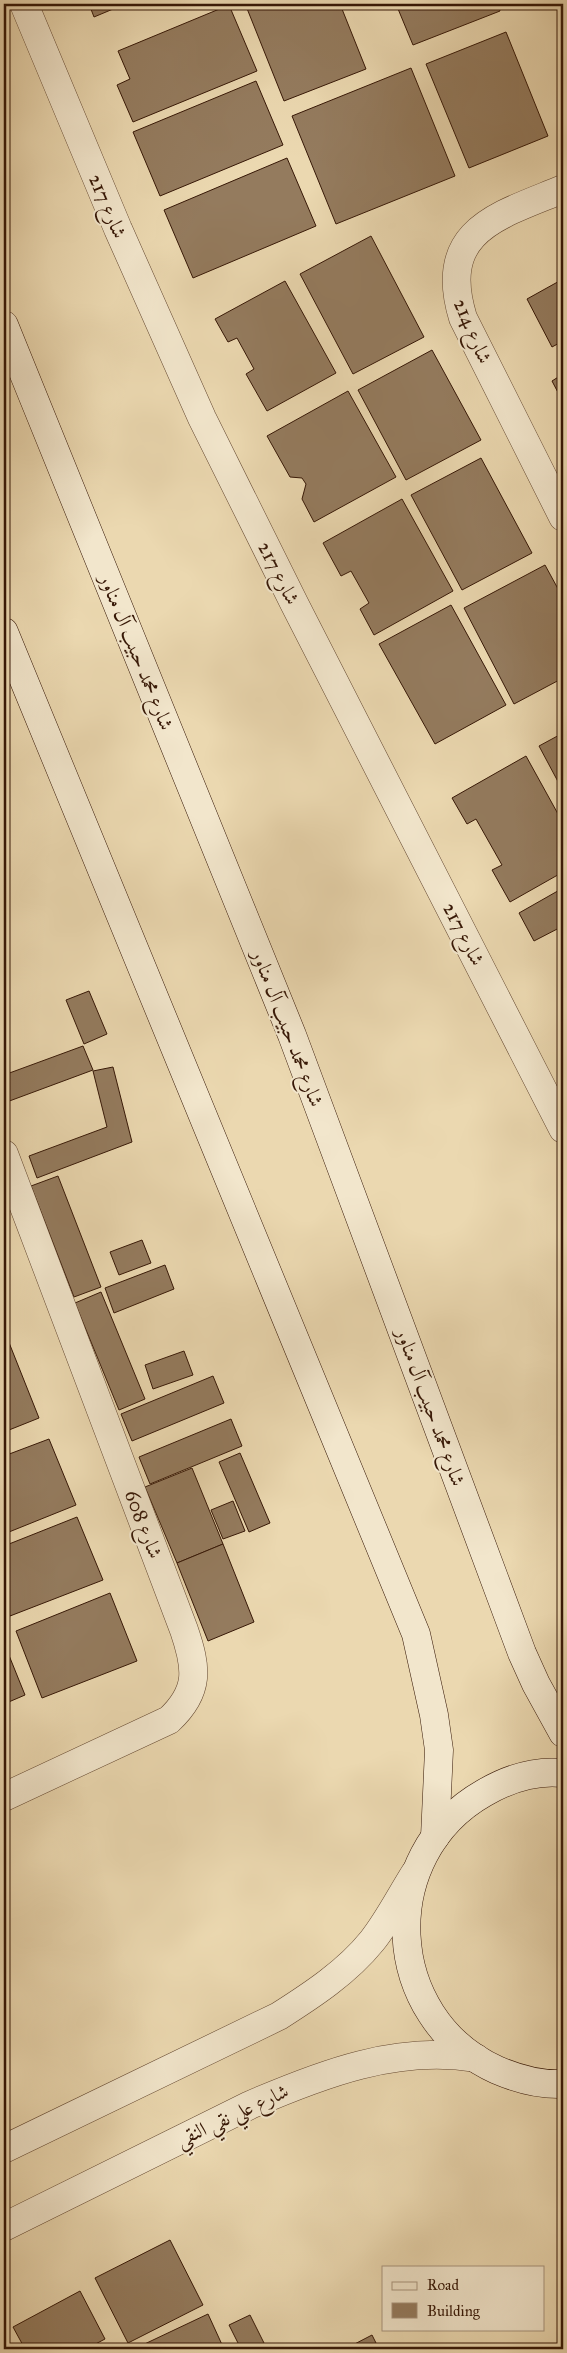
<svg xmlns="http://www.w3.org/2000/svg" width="567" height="2353" viewBox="0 0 567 2353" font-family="'IM FELL Great Primer',Amiri,serif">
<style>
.building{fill:#947b5e;stroke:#361706}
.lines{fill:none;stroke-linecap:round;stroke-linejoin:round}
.minor-casing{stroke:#634730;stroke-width:29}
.tertiary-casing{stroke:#634730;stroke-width:29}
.secondary-casing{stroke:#361706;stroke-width:29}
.minor{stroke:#f2e6cc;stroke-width:28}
.tertiary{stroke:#f2e6cc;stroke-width:28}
.secondary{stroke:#f2e6cc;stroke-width:28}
.labels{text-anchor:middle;stroke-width:4;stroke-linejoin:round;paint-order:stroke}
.street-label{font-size:20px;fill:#361706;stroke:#f2e6cc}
</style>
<rect width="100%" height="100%" fill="#ebd8b0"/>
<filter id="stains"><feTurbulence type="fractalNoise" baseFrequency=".004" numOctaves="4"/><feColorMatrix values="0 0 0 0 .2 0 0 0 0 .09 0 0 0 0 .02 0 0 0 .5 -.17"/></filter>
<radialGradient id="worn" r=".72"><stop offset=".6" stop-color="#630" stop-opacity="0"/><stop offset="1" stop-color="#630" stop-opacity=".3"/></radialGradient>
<g class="building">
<path d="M 89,4 L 125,4 L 94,17 Z"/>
<path d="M 252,4 L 340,4 L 366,69 L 284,101 L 246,6 Z"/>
<path d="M 396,4 L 498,4 L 500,11 L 413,45 Z"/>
<path d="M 229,5 L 257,71 L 133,122 L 117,85 L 130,79 L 118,51 Z"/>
<path d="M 506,32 L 548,136 L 469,168 L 426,64 Z"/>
<path d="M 411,68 L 455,176 L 336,224 L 292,116 Z"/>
<path d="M 256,81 L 283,145 L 160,196 L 133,132 Z"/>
<path d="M 287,158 L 316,226 L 193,278 L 164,210 Z"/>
<path d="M 371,236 L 424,337 L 353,374 L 300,274 Z"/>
<path d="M 563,279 L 563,341 L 552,347 L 527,299 Z"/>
<path d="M 285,281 L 336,373 L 267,411 L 246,374 L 254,369 L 237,338 L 228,342 L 215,319 Z"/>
<path d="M 432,350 L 481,440 L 406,480 L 358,390 Z"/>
<path d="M 563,374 L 563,402 L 552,381 Z"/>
<path d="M 348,391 L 396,477 L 314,522 L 302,499 L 306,484 L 302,478 L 290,477 L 267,436 Z"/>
<path d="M 481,458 L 532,553 L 462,590 L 411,495 Z"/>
<path d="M 402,499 L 453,591 L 374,635 L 360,609 L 369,603 L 351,571 L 341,576 L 323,543 Z"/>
<path d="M 545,565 L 563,598 L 563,678 L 514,704 L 464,608 Z"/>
<path d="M 451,605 L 506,705 L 435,744 L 379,644 Z"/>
<path d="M 563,733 L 563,791 L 539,746 Z"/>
<path d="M 526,756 L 563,823 L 563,872 L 510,902 L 492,870 L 502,865 L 476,819 L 467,824 L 452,798 Z"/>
<path d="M 563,888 L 563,926 L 534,941 L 519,913 Z"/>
<path d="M 89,991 L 107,1034 L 84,1044 L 66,1000 Z"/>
<path d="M 83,1046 L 93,1070 L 4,1103 L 4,1075 Z"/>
<path d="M 113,1067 L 132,1142 L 37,1178 L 29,1156 L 107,1127 L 93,1071 Z"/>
<path d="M 58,1176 L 101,1287 L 74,1297 L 31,1186 Z"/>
<path d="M 142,1240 L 151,1263 L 119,1275 L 110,1252 Z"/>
<path d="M 165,1265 L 174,1289 L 114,1313 L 105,1288 Z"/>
<path d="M 101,1292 L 145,1399 L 119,1410 L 75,1303 Z"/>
<path d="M 4,1330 L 39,1418 L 4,1432 Z"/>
<path d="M 184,1351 L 193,1375 L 153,1389 L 145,1365 Z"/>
<path d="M 213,1376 L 224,1403 L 132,1441 L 121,1414 Z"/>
<path d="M 231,1419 L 242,1446 L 150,1484 L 139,1457 Z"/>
<path d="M 49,1439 L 76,1505 L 4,1534 L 4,1456 Z"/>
<path d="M 240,1453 L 270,1523 L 249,1532 L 219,1462 Z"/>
<path d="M 192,1468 L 223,1544 L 177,1563 L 145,1487 Z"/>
<path d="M 233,1501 L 245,1531 L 223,1539 L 211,1510 Z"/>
<path d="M 77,1517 L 103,1580 L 10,1616 L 4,1601 L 4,1546 Z"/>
<path d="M 223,1544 L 254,1622 L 208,1641 L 177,1563 Z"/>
<path d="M 110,1593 L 137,1661 L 42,1698 L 16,1631 Z"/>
<path d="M 4,1643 L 25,1695 L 4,1704 Z"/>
<path d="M 170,2240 L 203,2305 L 128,2343 L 95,2278 Z"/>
<path d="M 80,2291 L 105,2339 L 86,2349 L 25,2349 L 13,2327 Z"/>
<path d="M 208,2314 L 224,2349 L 134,2349 Z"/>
<path d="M 250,2315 L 267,2349 L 241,2349 L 229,2325 Z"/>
<path d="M 372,2335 L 379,2349 L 345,2349 Z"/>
</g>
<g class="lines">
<g class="minor-casing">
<g id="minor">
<path d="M 24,4 L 118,229 L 202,418 L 294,603 L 563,1129"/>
<path d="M 563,189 C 498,216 436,230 463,318 L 563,517"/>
<path d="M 4,1154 L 184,1630 C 197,1668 200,1691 169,1720 L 4,1797"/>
</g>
</g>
<g class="tertiary-casing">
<g id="tertiary">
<path d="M 4,2149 L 279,2016 C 312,1995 347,1972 372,1941 C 388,1921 401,1895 415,1873"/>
<path d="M 4,2227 L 250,2105 C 322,2074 397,2045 476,2058"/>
</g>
</g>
<g class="secondary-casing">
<g id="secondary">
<path d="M 4,325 L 292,1035 L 522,1653 L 536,1684 L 563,1733"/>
<path d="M 4,632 L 416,1634 L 434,1715 L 439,1750 L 435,1837"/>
<path d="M 563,1773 C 535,1770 508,1779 484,1793 C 375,1855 382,2018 497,2070 C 518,2079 541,2085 563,2084"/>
</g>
</g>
<use href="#minor" class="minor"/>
<use href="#tertiary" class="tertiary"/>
<use href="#secondary" class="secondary"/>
</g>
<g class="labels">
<g class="street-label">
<text transform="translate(108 206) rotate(67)" y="7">شارع 217</text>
<text transform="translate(473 331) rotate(67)" y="7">شارع 214</text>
<text transform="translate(279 573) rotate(63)" y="7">شارع 217</text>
<text transform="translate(137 652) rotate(68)" y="7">شارع محمد حبيب آل مناور</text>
<text transform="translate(464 934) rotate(63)" y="7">شارع 217</text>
<text transform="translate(288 1028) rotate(69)" y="7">شارع محمد حبيب آل مناور</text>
<text transform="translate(431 1407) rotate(70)" y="7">شارع محمد حبيب آل مناور</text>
<text transform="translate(144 1524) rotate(69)" y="7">شارع 608</text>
<text transform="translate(232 2115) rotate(-25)" y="7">شارع علي نقي النقي</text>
</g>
</g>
<rect width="567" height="2353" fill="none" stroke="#ebd8b0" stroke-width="20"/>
<rect x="5" y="5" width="557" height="2343" fill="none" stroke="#361706" stroke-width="2.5"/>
<rect x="10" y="10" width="547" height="2333" fill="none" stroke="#361706"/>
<rect x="382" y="2266" width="162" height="65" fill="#f2e6cc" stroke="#a7937d"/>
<rect x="392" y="2282" width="25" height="8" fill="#f2e6cc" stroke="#a7937d"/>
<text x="427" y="2290" font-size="15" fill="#361706">Road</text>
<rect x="392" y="2303" width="25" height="15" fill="#947b5e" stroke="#a7937d"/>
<text x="427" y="2316" font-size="15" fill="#361706">Building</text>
<rect width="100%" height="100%" filter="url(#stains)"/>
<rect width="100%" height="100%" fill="url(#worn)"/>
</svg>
